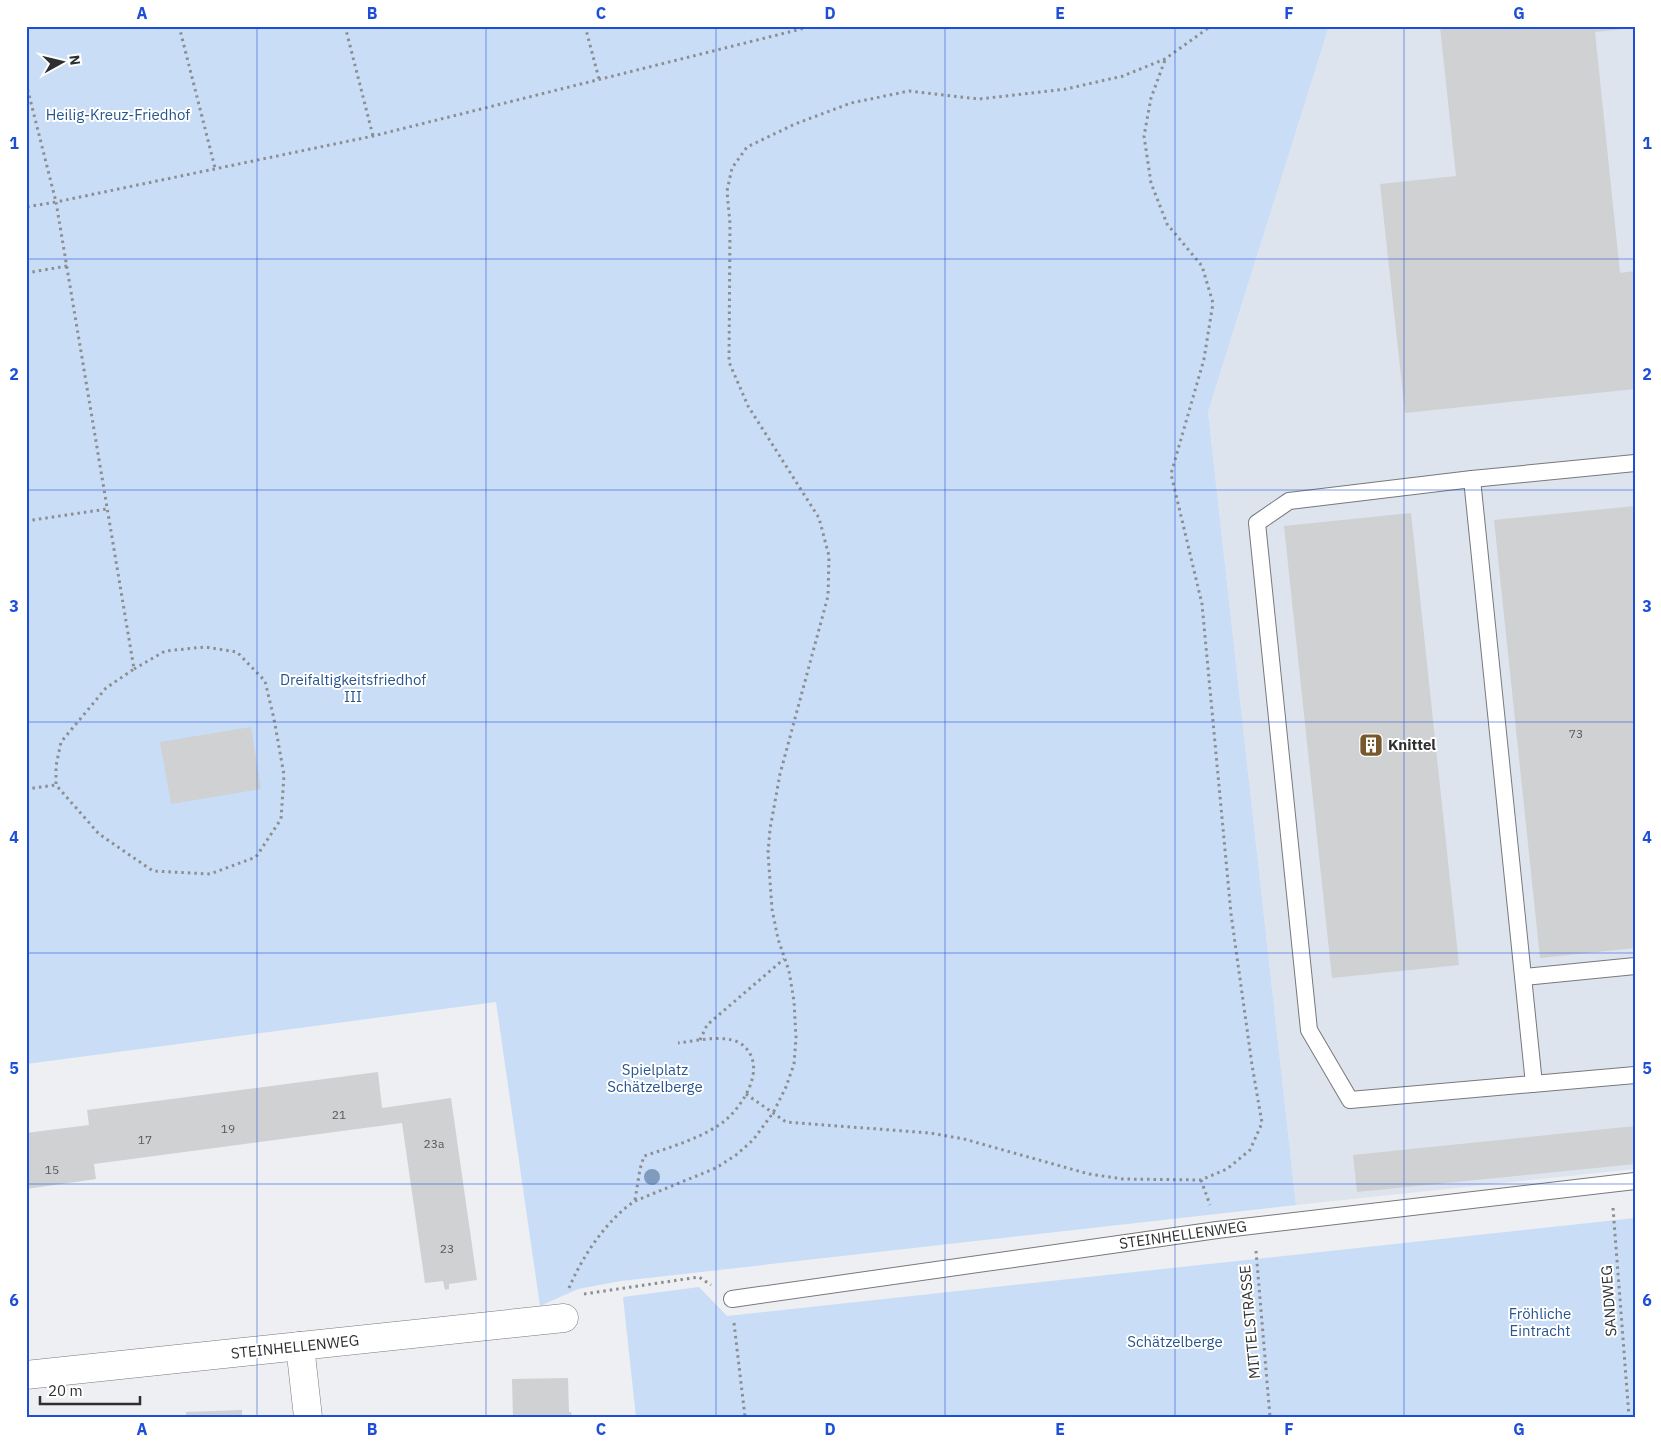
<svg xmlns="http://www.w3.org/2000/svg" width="1661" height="1443" viewBox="0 0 1661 1443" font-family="'IBM Plex Sans',sans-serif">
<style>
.built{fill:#dde4ee}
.green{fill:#c9ddf7}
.building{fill:#cfd1d3}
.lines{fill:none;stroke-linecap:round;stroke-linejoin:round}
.lane-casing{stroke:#77797b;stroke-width:18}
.street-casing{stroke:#77797b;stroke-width:29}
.path{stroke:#8c8e90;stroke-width:3;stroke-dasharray:2.5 4;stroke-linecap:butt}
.lane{stroke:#fff;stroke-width:16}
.street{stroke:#fff;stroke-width:28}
.tree{fill:#819bbc}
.grid{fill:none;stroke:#1d4ed8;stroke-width:1;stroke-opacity:0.55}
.labels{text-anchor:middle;stroke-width:4;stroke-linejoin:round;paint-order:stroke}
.number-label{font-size:12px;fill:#565859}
.park-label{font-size:15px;fill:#28568f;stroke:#fff}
.poi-label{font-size:15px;font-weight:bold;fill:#2e2f30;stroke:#fff;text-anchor:start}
.street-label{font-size:15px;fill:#2e2f30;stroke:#fff}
.neatline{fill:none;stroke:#1d4ed8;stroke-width:2}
.grid-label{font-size:16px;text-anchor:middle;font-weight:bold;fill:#1d4ed8}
</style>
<rect width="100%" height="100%" fill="#edeff2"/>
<path class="built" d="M 1329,26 L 1635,26 L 1635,1169 L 1296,1205 L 1208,412 Z"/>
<g class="green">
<path d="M 26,26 L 1329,26 L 1208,412 L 1296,1205 L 621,1281 L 578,1289 L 540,1306 L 496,1002 L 26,1064 Z"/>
<path d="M 1635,1218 L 1635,1417 L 636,1417 L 623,1297 L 699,1287 L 727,1316 Z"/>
</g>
<g class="building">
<path d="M 1635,26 L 1635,28 L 1595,32 L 1620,273 L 1635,271 L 1635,389 L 1405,413 L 1380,184 L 1456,176 L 1440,27 Z"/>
<path d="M 1635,506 L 1635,948 L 1540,958 L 1494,520 Z"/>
<path d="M 1411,513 L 1459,965 L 1332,978 L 1284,526 Z"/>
<path d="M 251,727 L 261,789 L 171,804 L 160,742 Z"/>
<path d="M 378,1072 L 382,1108 L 451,1098 L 477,1280 L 449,1284 L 449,1289 L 445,1290 L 443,1281 L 425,1283 L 402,1123 L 94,1164 L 96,1179 L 26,1189 L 26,1133 L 89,1125 L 87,1110 Z"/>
<path d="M 1635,1126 L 1635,1164 L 1357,1192 L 1353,1155 Z"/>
<path d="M 568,1378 L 569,1412 L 571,1412 L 572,1417 L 513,1417 L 512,1379 Z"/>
<path d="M 242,1410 L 242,1417 L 186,1417 L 186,1412 Z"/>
</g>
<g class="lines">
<g class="lane-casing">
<g id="lane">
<path d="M 1472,479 L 1635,463"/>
<path d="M 1524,977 L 1635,966"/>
<path d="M 1534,1084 L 1472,479 L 1289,501 L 1257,523 L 1309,1030 L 1350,1100 L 1635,1075"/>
<path d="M 732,1299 L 1217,1230 L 1635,1181"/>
</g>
</g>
<g class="street-casing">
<g id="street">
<path d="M 300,1346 L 308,1417"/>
<path d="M 26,1375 L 564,1318"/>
</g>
</g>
<g class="path">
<path d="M 179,26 L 215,168"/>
<path d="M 345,26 L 373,136"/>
<path d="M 585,26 L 599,79"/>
<path d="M 26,83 L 56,202 L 26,207"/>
<path d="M 26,273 L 67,266"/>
<path d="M 26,521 L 107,509"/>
<path d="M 134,669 L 165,651 L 205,647 L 237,652 L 265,681 L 274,719 L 284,775 L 281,819 L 256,857 L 210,874 L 153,871 L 99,834 L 56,785 L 56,766 L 61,742 L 106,688 L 134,669 L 56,202 L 373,136 L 813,26"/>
<path d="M 26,789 L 56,785"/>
<path d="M 700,1040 L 707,1025 L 784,959"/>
<path d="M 746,1094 L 786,1122 L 930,1133 L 964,1139 L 1089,1174 L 1123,1179 L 1201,1180 L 1227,1169 L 1250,1150 L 1262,1123 L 1252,1065 L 1231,914 L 1202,604 L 1171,474 L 1204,359 L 1213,303 L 1202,266 L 1167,224 L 1151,183 L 1144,136 L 1151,98 L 1165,60"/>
<path d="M 1201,1180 L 1210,1205"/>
<path d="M 635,1200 L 640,1169 L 644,1156 C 671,1147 699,1139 722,1123 C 742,1108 767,1069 745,1047 C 742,1044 737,1041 732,1040 C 715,1036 695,1041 678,1043"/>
<path d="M 1613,1208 L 1629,1417"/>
<path d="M 1256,1251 L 1270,1417"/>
<path d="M 569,1288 C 582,1257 607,1219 635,1201 L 716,1168 L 736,1155 L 753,1140 L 773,1113 L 786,1087 L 794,1064 L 796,1038 L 794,1001 L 789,971 L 778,939 L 772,909 L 768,853 L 770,829 L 780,774 L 828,596 L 829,556 L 819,518 L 748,406 L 729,362 L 730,224 L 727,191 L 732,168 L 747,147 L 795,124 L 851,103 L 909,91 L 979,99 L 1066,89 L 1123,76 L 1165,59 L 1211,26"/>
<path d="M 584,1294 L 699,1277 L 711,1285"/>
<path d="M 734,1323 L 745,1417"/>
</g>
<use href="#lane" class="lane"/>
<use href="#street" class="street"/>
</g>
<circle class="tree" cx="652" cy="1177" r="8"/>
<path class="grid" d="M 257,26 L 257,1417M 486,26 L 486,1417M 716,26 L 716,1417M 945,26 L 945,1417M 1175,26 L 1175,1417M 1404,26 L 1404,1417M 26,259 L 1635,259M 26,490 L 1635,490M 26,722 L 1635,722M 26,953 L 1635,953M 26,1184 L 1635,1184"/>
<defs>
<g id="building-square" transform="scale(1.25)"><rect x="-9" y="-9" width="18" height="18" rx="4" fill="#76582c" stroke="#fff"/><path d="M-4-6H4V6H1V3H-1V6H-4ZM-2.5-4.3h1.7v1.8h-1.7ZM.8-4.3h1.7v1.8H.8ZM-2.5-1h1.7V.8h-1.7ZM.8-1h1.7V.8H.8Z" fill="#fff"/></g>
</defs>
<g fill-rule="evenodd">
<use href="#building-square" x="1371" y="745"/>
</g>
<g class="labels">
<g class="number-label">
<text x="1576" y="738">73</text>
<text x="339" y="1119">21</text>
<text x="228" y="1133">19</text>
<text x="145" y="1144">17</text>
<text x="434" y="1148">23a</text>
<text x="52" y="1174">15</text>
<text x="447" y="1253">23</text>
</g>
<g class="park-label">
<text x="118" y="120">Heilig-Kreuz-Friedhof</text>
<text x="353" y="685">Dreifaltigkeitsfriedhof<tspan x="353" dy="17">III</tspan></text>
<text x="655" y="1075">Spielplatz<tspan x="655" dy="17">Schätzelberge</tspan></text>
<text x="1540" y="1319">Fröhliche<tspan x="1540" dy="17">Eintracht</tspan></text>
<text x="1175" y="1347">Schätzelberge</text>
</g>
<g class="poi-label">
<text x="1388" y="750">Knittel</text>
</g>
<g class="street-label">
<text transform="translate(1183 1235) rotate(-8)" y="5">STEINHELLENWEG</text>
<text transform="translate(1609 1301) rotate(-94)" y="5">SANDWEG</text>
<text transform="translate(1250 1322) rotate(-95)" y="5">MITTELSTRASSE</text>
<text transform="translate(295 1347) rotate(-6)" y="5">STEINHELLENWEG</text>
</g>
</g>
<rect width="1661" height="1443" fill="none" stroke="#ffffff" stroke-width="55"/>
<g transform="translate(62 62) rotate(82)" stroke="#ffffff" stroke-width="4" paint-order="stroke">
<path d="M0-4L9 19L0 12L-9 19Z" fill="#2e2f30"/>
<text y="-8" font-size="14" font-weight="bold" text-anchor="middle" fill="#2e2f30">N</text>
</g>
<path d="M40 1396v8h100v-8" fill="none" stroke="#2e2f30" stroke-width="2.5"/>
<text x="48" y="1396" font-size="15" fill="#2e2f30" stroke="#ffffff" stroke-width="4" paint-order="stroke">20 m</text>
<rect x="28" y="28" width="1606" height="1388" class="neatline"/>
<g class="grid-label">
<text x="142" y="19">A</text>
<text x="372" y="19">B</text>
<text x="601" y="19">C</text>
<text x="830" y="19">D</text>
<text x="1060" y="19">E</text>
<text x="1289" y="19">F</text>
<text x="1519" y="19">G</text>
<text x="14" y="149">1</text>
<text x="1647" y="149">1</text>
<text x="14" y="380">2</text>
<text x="1647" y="380">2</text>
<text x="14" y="612">3</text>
<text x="1647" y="612">3</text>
<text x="14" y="843">4</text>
<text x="1647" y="843">4</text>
<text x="14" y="1074">5</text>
<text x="1647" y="1074">5</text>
<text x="14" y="1306">6</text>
<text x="1647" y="1306">6</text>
<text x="142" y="1435">A</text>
<text x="372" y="1435">B</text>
<text x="601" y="1435">C</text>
<text x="830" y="1435">D</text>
<text x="1060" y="1435">E</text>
<text x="1289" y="1435">F</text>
<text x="1519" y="1435">G</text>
</g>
</svg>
